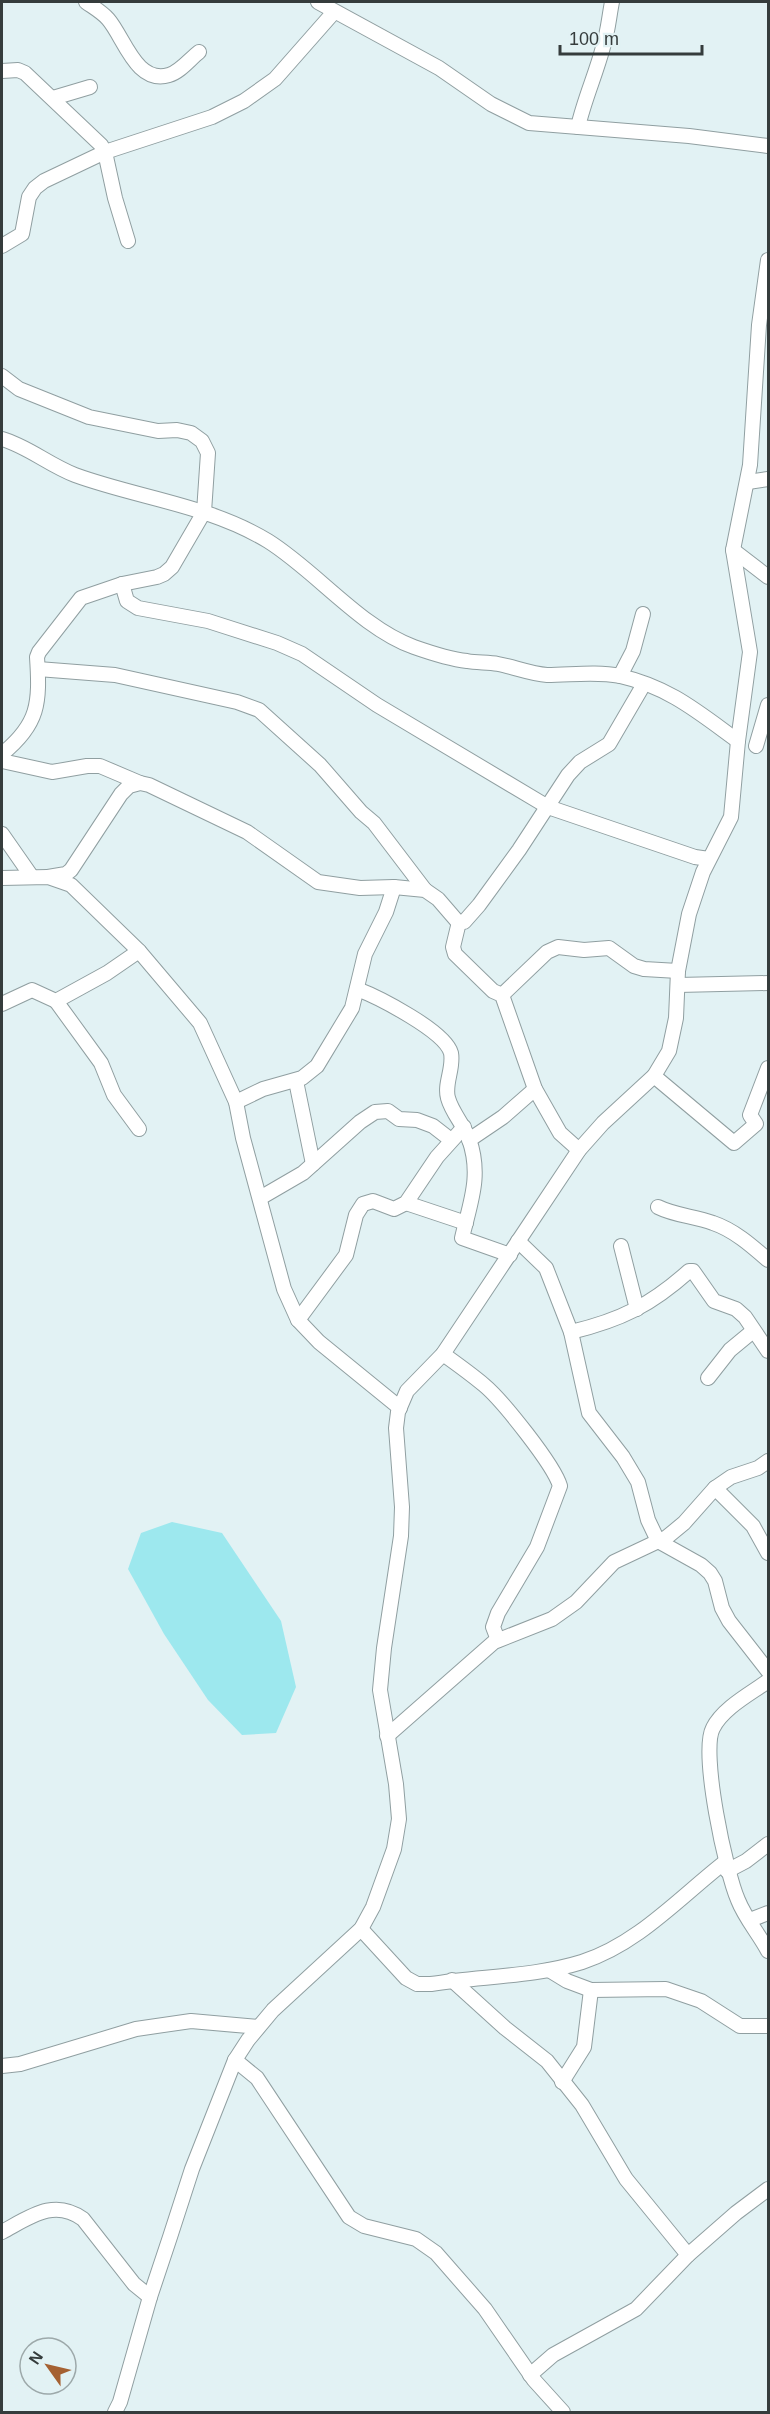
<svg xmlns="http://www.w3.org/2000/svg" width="770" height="2414" viewBox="0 0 770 2414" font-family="Arial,sans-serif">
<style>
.green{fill:#9de8ee}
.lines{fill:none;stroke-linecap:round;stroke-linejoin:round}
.minor-casing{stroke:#909fa1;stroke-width:16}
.minor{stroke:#fff;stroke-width:14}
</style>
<rect width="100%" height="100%" fill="#e2f2f4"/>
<path class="green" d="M 172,1522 L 222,1533 L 281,1621 L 296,1687 L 276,1733 L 242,1735 L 208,1700 L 164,1634 L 128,1569 L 141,1533 Z"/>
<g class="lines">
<g class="minor-casing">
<g id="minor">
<path d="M 86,2 C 93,7 102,12 108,19 C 124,37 136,85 169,75 C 180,72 190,59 199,52"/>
<path d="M 318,2 L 439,68 L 491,104 L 529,123 L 689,136 L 768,146"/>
<path d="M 2,71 L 18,70 L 25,73 L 101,145 L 105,152 L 115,198 L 128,241"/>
<path d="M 53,98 L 90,87"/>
<path d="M 578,127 C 584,100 596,74 603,47 C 608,32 609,17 612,2"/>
<path d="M 2,246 L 22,234 L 29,197 L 35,188 L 44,181 L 105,152 L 212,117 L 244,101 L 275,79 L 334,12"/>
<path d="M 2,376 L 19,389 L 89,417 L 158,431 L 177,430 L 191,433 L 202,441 L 208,453 L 204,512 L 172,567 L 164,574 L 157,577 L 122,584 L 81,598 L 39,652 L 37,657 C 40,703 39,724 2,754"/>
<path d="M 2,439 C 27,446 49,465 75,475 C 138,498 209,505 268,541 C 316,571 361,628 414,647 C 431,653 449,659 467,661 C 477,663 488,662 498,664 C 514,667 531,674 547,675 C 571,675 596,671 620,676 C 669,687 698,712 738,741"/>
<path d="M 748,482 L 768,479"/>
<path d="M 733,550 L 768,577"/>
<path d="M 122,584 L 127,601 L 138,608 L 208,621 L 277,643 L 302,654 L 377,705 L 548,807 L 695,857 L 709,859"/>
<path d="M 38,669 L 115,675 L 237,702 L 259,710 L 320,765 L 361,812 L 374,823 L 425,890"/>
<path d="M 620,676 L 633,651 L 643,614"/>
<path d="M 756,746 L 768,705"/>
<path d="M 2,761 L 52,772 L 87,766 L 100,766 L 140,783"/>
<path d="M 2,834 L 32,877"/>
<path d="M 48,877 L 66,874 L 71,870 L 121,794 L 129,786 L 140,783 L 149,785 L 247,832 L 318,882 L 360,888 L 394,887 L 425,890 L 438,899 L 457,921 L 464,922 L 479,905 L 519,850 L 568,775 L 580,762 L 609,744 L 644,684"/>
<path d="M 2,878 L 48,877 L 71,885 L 139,951 L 200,1023 L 236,1102 L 243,1138 L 284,1289 L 298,1320 L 319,1342 L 400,1408"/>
<path d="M 459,922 L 453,947 L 455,954 L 493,991 L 502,995 L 535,1089 L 560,1133 L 579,1150"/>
<path d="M 678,985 L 768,983"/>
<path d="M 357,989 C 378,997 445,1031 451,1053 C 454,1068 444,1084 448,1098 C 452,1113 464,1125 469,1139 C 482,1176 470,1203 462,1238 L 510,1255"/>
<path d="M 502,995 L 547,952 L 558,947 L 584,950 L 609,948 L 634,966 L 644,969 L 678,971"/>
<path d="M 56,1001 L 101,1063 L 114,1095 L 139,1129"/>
<path d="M 2,1004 L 32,990 L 56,1001 L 107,973 L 139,951"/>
<path d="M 654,1076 L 734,1143 L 756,1124 L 750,1115 L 768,1068"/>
<path d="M 296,1081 L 313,1164"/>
<path d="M 236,1102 L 263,1089 L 302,1078 L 317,1066 L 352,1008 L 365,954 L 386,912 L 394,887"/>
<path d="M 469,1140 L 503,1117 L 535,1089"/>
<path d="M 260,1198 L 303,1173 L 360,1122 L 375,1112 L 388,1111 L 399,1119 L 417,1120 L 433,1126 L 451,1140"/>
<path d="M 406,1203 L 466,1223"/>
<path d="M 658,1207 C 676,1216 695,1216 713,1223 C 734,1230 752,1246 768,1260"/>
<path d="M 518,1241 L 546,1268 L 571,1332 C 621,1320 651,1305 689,1271 L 693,1271 L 714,1301 L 736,1309 L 745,1317 L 768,1351"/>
<path d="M 621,1246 L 637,1309"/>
<path d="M 298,1320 L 346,1255 L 356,1215 L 363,1204 L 373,1201 L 394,1209 L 406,1203 L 437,1157 L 464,1127"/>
<path d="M 571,1332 L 589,1413 L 623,1457 L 638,1482 L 648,1520 L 658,1541 L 701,1565 L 710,1573 L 715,1581 L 722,1608 L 729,1621 L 768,1671"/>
<path d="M 443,1354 C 457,1364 471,1374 484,1385 C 502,1400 554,1465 560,1486 L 537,1547 L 498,1613 L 493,1627 L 498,1640"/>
<path d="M 708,1378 L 730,1350 L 753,1331"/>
<path d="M 715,1488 L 753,1526 L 768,1553"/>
<path d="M 768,1681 C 750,1694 723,1708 713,1728 C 700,1752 726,1873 738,1900 C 745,1918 759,1934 768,1951"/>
<path d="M 387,1736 L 494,1642 L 552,1619 L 576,1602 L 614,1562 L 667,1537 L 684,1523 L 715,1488 L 731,1477 L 758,1468 L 768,1461"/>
<path d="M 727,1871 L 746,1861 L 768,1844"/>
<path d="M 750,1920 L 768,1913"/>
<path d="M 361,1929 L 406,1978 L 417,1984 L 431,1984 C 481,1976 534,1977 582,1962 C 638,1944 680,1897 725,1862"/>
<path d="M 549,1970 L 567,1981 L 591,1990 L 666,1989 L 701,2001 L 740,2026 L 768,2026"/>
<path d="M 452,1980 L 505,2028 L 547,2061 L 582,2105 L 626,2179 L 688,2255"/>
<path d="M 235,2060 L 257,2078 L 349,2217 L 364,2226 L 416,2239 L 436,2253 L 485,2309 L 534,2380 L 563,2412"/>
<path d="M 2,2066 L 20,2064 L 136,2029 L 191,2021 L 258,2027"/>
<path d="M 562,2082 L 584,2047 L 591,1990"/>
<path d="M 2,2232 C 30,2217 54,2198 83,2219 L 134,2284 L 150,2297"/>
<path d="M 530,2375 L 553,2355 L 636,2309 L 688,2255 L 736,2213 L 768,2189"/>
<path d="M 115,2412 L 120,2402 L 150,2297 L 170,2237 L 192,2169 L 235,2060 L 248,2040 L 273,2010 L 361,1929 L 373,1907 L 394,1849 L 399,1819 L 396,1784 L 380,1690 L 384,1648 L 401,1536 L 402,1507 L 396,1428 L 398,1412 L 407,1391 L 443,1354 L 579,1150 L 603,1123 L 654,1076 L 669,1051 L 676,1018 L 678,971 L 689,914 L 703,872 L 731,817 L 738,741 L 750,652 L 733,550 L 750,465 L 759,325 L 768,260"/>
</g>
</g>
<use href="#minor" class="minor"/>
</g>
<rect width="770" height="2414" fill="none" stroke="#353c3c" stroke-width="6"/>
<g transform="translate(48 2366) rotate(304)"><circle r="28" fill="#e2f2f4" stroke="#9da9aa" stroke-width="1.5"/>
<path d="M0-4.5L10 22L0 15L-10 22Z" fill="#a56132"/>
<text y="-9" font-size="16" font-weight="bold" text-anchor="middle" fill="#353c3c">N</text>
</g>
<path d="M560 45v9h142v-9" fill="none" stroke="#353c3c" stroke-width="3"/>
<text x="569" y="45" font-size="18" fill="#353c3c" stroke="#e2f2f4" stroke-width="4.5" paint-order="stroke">100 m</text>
</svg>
